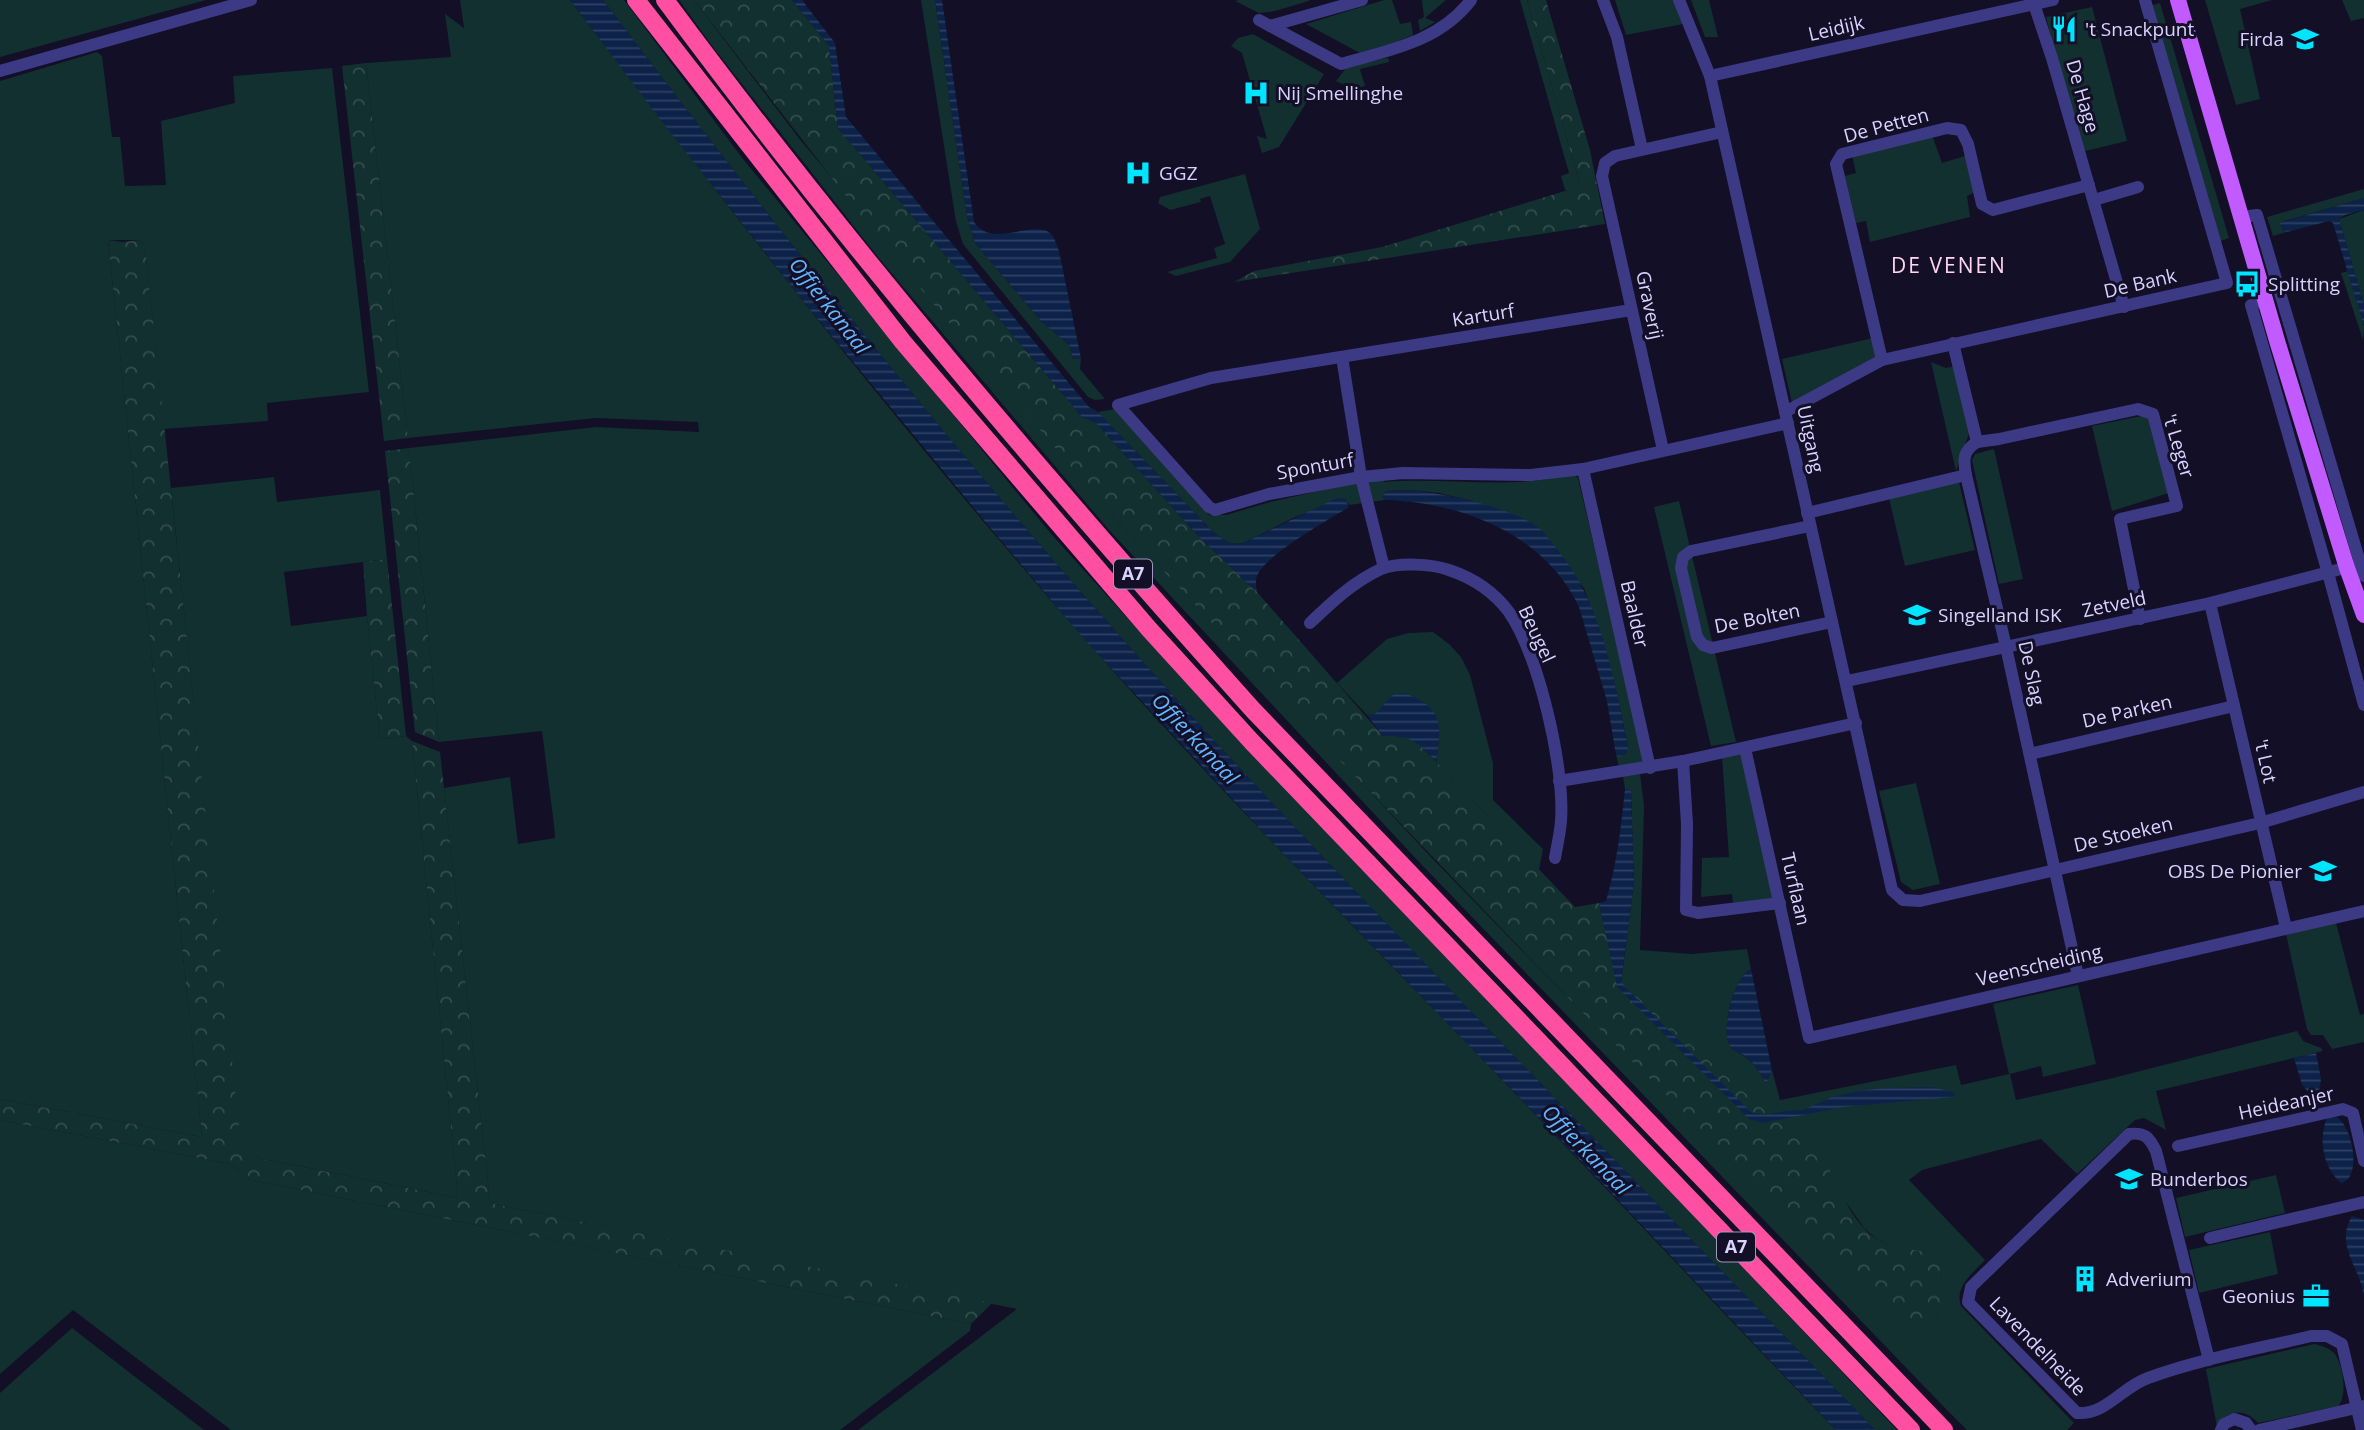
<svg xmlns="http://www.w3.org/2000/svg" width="2364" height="1430" viewBox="0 0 2364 1430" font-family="'Open Sans',sans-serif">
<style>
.grass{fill:#12302f}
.forest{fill:url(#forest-crowns)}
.water{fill:url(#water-rules)}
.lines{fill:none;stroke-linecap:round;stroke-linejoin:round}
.minor{stroke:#3d3a85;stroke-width:12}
.major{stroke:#c25bff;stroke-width:16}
.highway{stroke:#ff4fa3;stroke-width:18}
.labels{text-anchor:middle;stroke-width:6;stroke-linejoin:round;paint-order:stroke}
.shield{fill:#130f26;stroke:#9e99be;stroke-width:2}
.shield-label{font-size:18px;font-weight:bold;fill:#d9d4ff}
.street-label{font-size:19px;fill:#d9d4ff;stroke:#130f26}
.poi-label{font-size:19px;fill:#d9d4ff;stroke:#130f26;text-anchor:start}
.neighbourhood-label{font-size:21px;letter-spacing:2px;fill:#ffd6f0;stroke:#130f26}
.water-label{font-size:21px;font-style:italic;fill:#62b6ff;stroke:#130f26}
</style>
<defs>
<pattern id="forest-crowns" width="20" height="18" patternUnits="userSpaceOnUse" patternTransform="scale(1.75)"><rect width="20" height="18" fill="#12302f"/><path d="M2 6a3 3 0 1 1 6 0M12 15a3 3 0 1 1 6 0" fill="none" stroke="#344d4e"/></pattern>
<pattern id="water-rules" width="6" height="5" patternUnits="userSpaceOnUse" patternTransform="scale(1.75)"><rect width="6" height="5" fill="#0c2248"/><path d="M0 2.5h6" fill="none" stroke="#2f4163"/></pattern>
</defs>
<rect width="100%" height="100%" fill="#130f26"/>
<g class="grass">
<path d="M 0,0 L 206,0 L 0,57 Z"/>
<path d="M 460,0 L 570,0 C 734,217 903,432 1082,636 C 1209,780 1345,917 1478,1055 C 1598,1179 1716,1306 1836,1430 L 858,1430 L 1017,1309 L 494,1204 L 490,1201 L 444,788 L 510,777 L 518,844 L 555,838 L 554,825 L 542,731 L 439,742 L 409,448 L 596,427 L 699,432 L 698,422 L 596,418 L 408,438 L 366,63 L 451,57 L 445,14 L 464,28 Z"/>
<path d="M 603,0 L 624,0 L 743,159 L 1052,535 L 1140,632 L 1897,1430 L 1875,1430 C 1757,1308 1639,1185 1521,1063 C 1396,934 1271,805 1151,671 C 958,457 777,230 603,0 Z"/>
<path d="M 679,0 L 694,0 L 798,137 L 1118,522 L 1430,856 L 1576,1006 L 1937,1320 L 1942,1275 L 1927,1253 L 1890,1246 L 1877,1239 L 1864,1228 L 1848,1205 L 1767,1115 L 1621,983 L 1634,882 L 1631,791 L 1625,789 L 1623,776 L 1640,774 L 1644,806 L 1640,950 L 1692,954 L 1747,949 L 1751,969 C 1734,978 1718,1033 1732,1049 C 1734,1051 1738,1052 1741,1054 C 1752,1061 1760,1071 1766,1083 L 1772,1070 L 1780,1100 L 1956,1065 L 1961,1085 L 2009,1074 L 1993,1004 L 2078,985 L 2096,1064 L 2043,1077 L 2041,1066 L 2010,1074 L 2016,1100 L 2109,1079 L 2297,1031 L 2303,1041 L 2321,1048 L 2323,1051 L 2156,1091 L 2166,1130 L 2144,1118 L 2135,1120 L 2077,1174 L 2041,1139 L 1922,1170 L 1909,1180 L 1985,1260 C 1973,1273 1954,1287 1961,1306 L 2074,1423 L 2067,1430 L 1967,1430 L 1944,1407 L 1421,864 L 1109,530 L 878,257 L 713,47 Z"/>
<path d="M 921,0 L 935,0 L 967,216 L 975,243 L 1041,321 L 1070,346 L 1073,359 L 1081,358 L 1080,369 L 1105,399 L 1095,400 L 1088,397 L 963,244 L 956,222 Z"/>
<path d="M 1239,0 L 1309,0 L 1309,1 L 1275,11 L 1259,13 L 1235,1 Z"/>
<path d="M 1384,0 L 1392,0 L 1400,24 L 1411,22 L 1413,35 L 1391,44 L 1360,53 L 1306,24 Z"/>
<path d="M 1422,0 L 1446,0 L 1425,18 L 1435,22 L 1420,31 L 1418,20 L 1424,17 Z"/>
<path d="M 1520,0 L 1527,0 L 1579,181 L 1578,187 L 1572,191 L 1565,190 L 1561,176 L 1569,173 Z"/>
<path d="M 1615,0 L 1673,0 L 1683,24 L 1626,35 Z"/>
<path d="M 1691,0 L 1709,0 L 1718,37 L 1705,37 Z"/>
<path d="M 2205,0 L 2272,0 L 2240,9 L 2260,99 L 2236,105 Z"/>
<path d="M 2342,0 L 2364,0 L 2364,18 L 2351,21 Z"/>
<path d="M 2160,3 L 2229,238 L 2218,242 L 2150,6 Z"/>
<path d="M 2092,7 L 2127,141 L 2081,152 L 2046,17 Z"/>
<path d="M 1253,34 L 1324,74 L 1279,147 L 1262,153 L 1257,136 L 1267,139 L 1242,53 L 1231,46 L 1238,38 Z"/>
<path d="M 97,52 L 102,56 L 112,137 L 120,137 L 125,186 L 166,185 L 161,121 L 235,103 L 233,76 L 332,68 L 369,392 L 267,403 L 268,421 L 164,429 L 145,246 L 140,240 L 108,240 L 202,1137 L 0,1099 L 0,81 Z"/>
<path d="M 1386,58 L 1389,59 L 1389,62 L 1360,69 L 1365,86 L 1354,89 L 1336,81 L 1346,68 Z"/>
<path d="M 1932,135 L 1942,163 L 1965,156 L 1975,192 L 1967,196 L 1970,217 L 1870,242 L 1866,221 L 1856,223 L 1845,176 L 1856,173 L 1852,155 Z"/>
<path d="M 1245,174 L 1260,229 L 1230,262 L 1176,276 L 1167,272 L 1217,258 L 1214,248 L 1225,244 L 1210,196 L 1200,199 L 1201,202 L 1170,210 L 1158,203 L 1160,197 Z"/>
<path d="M 2364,189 L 2364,198 L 2282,222 L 2282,230 L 2287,232 L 2273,236 L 2267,217 Z"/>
<path d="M 2364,210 L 2364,305 L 2339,219 Z"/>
<path d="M 2348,271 L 2364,326 L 2363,340 L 2341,273 Z"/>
<path d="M 1873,338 L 1877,357 L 1792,403 L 1782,359 Z"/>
<path d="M 1931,362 L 1946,368 L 1956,366 L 1971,428 L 1956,471 Z"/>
<path d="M 1115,409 L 1209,515 L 1226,515 L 1270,502 L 1376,478 L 1385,482 C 1447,477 1514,491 1573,473 L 1578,478 L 1644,757 L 1641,764 L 1619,767 L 1616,755 L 1628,747 L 1616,689 L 1602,639 L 1584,588 L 1522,519 L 1472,501 L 1439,493 L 1412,490 L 1386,491 L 1383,497 L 1385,500 L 1349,505 L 1345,499 L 1295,517 L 1243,543 C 1230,546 1223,540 1213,532 L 1098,412 Z"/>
<path d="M 2141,416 L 2148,416 L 2169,493 L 2112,511 L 2092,426 Z"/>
<path d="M 1994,449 L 2023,579 L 1999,584 L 1972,460 L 1975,454 Z"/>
<path d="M 274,477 L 277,502 L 380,490 L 387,559 L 284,572 L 291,626 L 367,616 L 380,739 L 406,736 L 412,741 L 458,1198 L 259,1158 L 240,1145 L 171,488 Z"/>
<path d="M 1959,482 L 1975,550 L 1905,566 L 1889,498 Z"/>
<path d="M 1679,501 L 1736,742 L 1711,746 L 1654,507 Z"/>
<path d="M 1433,632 L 1449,644 L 1461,657 L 1470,675 L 1493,763 L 1493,800 L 1543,849 L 1539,870 L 1436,762 L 1439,740 L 1438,722 L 1375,714 L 1367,715 L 1337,683 L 1387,639 L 1408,633 Z"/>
<path d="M 1741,752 L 1775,898 L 1733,903 L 1732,894 L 1701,897 L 1702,858 L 1729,857 L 1722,756 Z"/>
<path d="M 1916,783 L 1940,884 L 1913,890 L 1901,882 L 1879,791 Z"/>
<path d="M 2336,923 L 2360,1015 L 2364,1014 L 2364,1042 L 2332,1049 L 2323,1035 L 2311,1035 L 2307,1029 L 2286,934 Z"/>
<path d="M 0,1120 L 231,1164 L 241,1172 L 242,1178 L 971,1324 L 970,1331 L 840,1430 L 231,1430 L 73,1310 L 0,1374 Z"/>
<path d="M 2276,1175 L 2285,1213 L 2185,1237 L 2176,1198 Z"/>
<path d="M 2270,1232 L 2278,1274 L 2199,1293 L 2189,1250 Z"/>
<path d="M 72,1328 L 204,1430 L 0,1430 L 0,1393 Z"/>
<path d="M 2314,1344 C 2320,1345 2329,1348 2334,1353 C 2343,1364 2348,1396 2338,1406 L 2258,1423 C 2245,1408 2227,1409 2217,1427 L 2206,1369 Z"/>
</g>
<g class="forest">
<path d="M 694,0 L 792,0 L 829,46 L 838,128 L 1082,417 L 1096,423 L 1201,539 L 1257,592 L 1383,736 L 1399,735 L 1416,741 L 1575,907 L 1599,903 L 1616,978 L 1828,1167 C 1841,1192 1853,1224 1877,1239 C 1887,1246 1898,1247 1909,1249 C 1917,1251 1928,1251 1935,1256 C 1948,1267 1939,1305 1937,1321 L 1918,1323 L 1903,1321 L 1871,1292 L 1703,1131 L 1576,1006 L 1328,748 L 1118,522 L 1062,456 L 887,249 Z"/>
<path d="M 1527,0 L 1546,0 L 1590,150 L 1605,224 L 1234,282 L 1254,271 L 1382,247 L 1578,187 L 1579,181 Z"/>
<path d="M 366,63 L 408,438 L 384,441 L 342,66 Z"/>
<path d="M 108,240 L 123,242 L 140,240 L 145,246 L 241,1145 L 259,1158 L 458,1198 L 412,741 L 440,752 L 490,1201 L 494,1204 L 992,1303 L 971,1324 L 241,1178 L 241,1172 L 231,1164 L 0,1120 L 0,1099 L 202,1137 Z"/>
<path d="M 409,448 L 439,742 L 415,732 L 385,451 Z"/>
<path d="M 387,559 L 406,736 L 380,739 L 367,616 L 363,562 Z"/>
</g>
<g class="water">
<path d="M 570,0 L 603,0 C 777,230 958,457 1151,671 C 1271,805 1396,934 1521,1063 C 1639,1185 1757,1308 1875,1430 L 1836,1430 L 1596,1177 L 1276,846 L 1084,639 L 992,530 L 811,311 L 659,118 Z"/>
<path d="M 792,0 L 802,0 L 835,43 L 846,117 L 1089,407 L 1098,412 L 1213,532 C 1223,540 1230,546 1243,543 L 1337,498 L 1345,499 L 1349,507 C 1327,521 1266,554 1257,576 C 1255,581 1256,587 1257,592 L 1201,539 L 1096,423 L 1082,417 L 838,128 L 829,46 Z"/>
<path d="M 935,0 L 942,0 L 974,222 C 994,251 1035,216 1052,235 C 1055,239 1057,246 1059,251 L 1081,358 L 1073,359 L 1070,346 L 1041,321 L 975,243 L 967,216 Z"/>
<path d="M 2364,198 L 2364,210 L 2345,215 L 2339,219 L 2364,305 L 2364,326 L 2333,223 L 2329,221 L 2287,232 L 2282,230 L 2280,223 Z"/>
<path d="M 1412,490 C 1446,494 1511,507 1539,528 C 1545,533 1551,542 1556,548 C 1602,602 1614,679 1628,747 L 1626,754 L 1620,757 L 1616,755 L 1607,701 L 1579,607 C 1545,534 1461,502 1385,500 L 1383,497 L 1386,491 Z"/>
<path d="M 1404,693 C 1444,708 1442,724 1436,762 C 1419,742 1410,735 1383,736 L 1367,715 L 1375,714 L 1393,695 Z"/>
<path d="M 1625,789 L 1631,791 L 1634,882 L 1621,983 L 1751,1112 L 1764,1115 L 1785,1111 L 1803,1110 L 1832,1097 L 1859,1091 L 1885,1088 L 1932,1087 L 1952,1092 L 1955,1093 L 1954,1097 L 1843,1107 L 1763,1123 L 1749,1119 L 1617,987 L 1599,903 L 1606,901 C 1617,864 1621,827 1625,789 Z"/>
<path d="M 1751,969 L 1772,1070 L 1766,1084 C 1760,1071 1753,1062 1742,1054 C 1738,1052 1734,1052 1732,1049 C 1718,1033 1734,978 1751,969 Z"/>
<path d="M 2316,1053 L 2321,1079 L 2319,1093 L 2310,1094 L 2302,1085 L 2294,1058 Z"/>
<path d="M 2334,1116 C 2351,1120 2364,1178 2341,1183 C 2323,1168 2318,1139 2327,1118 Z"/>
<path d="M 2352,1216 L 2364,1220 L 2364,1297 C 2361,1268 2334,1246 2352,1216 Z"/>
</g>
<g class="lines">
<g class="minor">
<path d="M 1603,0 L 1617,37 L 1642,149"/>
<path d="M 1679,0 L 1710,76 L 1892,890 L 1903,900 L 1920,901 L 2260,823 L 2364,792"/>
<path d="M 2034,4 L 2052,58 L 2124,307"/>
<path d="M 1259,20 L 1341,64 C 1389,50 1439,42 1471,0"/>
<path d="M 1270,26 L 1362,0"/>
<path d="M 0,71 L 251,0"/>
<path d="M 1710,76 L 2053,0"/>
<path d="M 2094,200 L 2138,187"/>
<path d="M 2242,217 L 2257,215 L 2364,576"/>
<path d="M 2266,299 L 2251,305 L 2328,573 L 2364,705"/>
<path d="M 1631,310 L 1211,378 L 1118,405 L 1209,507 L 1215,510 L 1269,494 L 1361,477 L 1403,473 L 1531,475 L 1583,469 L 1788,423"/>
<path d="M 1953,343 L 1977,442 C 1963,451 1963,459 1966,475 L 2006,647 L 2078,976"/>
<path d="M 1342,357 L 1361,477 L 1384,568"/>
<path d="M 1882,360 L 1836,164 L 1842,154 L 1947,128 L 1961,130 L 1968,144 L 1982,204 L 1993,210 L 2089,185"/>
<path d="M 1785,412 L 1882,360 L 2227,283 L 2145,0"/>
<path d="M 1977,442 L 1999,439 L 2138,409 L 2153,414 L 2177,506 L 2120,519 L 2140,619"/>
<path d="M 1663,450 L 1602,176 L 1605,163 L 1615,156 L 1722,132"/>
<path d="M 1583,469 L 1650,768"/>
<path d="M 1807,513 L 1966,475"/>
<path d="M 1810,526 L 1691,551 L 1683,557 L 1681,568 L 1697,637 L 1703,645 L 1712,648 L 1832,622"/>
<path d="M 2210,603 L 2286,928"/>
<path d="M 1310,623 C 1332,602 1353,582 1381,569 C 1399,562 1432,564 1449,570 C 1473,578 1494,592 1509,612 C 1539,656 1565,768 1561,821 C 1560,834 1557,846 1555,858"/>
<path d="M 1847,681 L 2210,603 L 2360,564"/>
<path d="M 1745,748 L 1809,1038 L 2364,911"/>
<path d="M 2030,754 L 2234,706"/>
<path d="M 1683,761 L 1856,723"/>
<path d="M 1559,781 L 1683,761 L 1687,824 L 1686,910 L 1698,913 L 1780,903"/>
<path d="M 2178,1146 L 2343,1109 L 2353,1113 L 2364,1161"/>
<path d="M 2210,1238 L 2364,1202"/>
<path d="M 2209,1360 L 2156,1151 C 2149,1137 2145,1132 2129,1134 L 1971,1287 L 1968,1302 L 2077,1413 C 2106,1415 2122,1387 2148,1378 C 2200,1359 2257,1349 2311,1336 L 2327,1336 L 2342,1344 L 2362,1430"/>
<path d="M 2221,1430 L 2224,1424 L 2234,1419 L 2246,1423 L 2251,1430"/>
<path d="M 2259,1430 L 2364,1406"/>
</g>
<path class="major" d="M 2178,0 L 2278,344 L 2347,568 L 2364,615"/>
<g class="highway">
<path d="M 636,0 L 903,342 L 1149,629 L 1252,742 L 1911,1430"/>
<path d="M 665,0 C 848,247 1048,481 1253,710 L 1944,1430"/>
</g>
</g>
<defs>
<g id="restaurant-bare" transform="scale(2.1)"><path d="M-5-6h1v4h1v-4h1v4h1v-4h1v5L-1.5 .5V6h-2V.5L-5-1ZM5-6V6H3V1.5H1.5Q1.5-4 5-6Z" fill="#00e5ff" stroke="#130f26" stroke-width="2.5" paint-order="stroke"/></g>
<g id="university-bare" transform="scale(2.1)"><path d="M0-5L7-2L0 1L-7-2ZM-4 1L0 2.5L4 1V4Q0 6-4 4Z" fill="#00e5ff" stroke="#130f26" stroke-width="2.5" paint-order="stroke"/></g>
<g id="hospital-bare" transform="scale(2.1)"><path d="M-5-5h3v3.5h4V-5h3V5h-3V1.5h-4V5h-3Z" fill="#00e5ff" stroke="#130f26" stroke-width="2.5" paint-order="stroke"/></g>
<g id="bus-bare" transform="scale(2.1)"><path d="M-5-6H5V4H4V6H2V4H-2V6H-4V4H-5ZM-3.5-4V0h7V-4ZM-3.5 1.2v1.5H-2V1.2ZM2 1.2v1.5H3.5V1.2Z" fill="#00e5ff" stroke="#130f26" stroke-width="2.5" paint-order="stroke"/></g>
<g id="school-bare" transform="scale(2.1)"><path d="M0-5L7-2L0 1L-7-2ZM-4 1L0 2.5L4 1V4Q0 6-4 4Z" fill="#00e5ff" stroke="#130f26" stroke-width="2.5" paint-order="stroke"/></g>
<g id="building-bare" transform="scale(2.1)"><path d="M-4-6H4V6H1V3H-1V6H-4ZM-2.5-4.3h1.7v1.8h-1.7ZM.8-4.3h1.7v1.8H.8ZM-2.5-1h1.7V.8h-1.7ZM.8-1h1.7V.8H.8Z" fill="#00e5ff" stroke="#130f26" stroke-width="2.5" paint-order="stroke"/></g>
<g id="office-bare" transform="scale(2.1)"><path d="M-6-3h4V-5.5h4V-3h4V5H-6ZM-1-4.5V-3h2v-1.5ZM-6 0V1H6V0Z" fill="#00e5ff" stroke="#130f26" stroke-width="2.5" paint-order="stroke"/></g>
</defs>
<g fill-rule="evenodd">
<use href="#restaurant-bare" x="2064" y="29"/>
<use href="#university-bare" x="2305" y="39"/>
<use href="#hospital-bare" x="1256" y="93"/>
<use href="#hospital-bare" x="1138" y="173"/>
<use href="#bus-bare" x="2247" y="284"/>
<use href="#school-bare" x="1917" y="615"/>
<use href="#school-bare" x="2323" y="871"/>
<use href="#school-bare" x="2129" y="1179"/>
<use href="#building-bare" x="2085" y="1279"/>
<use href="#office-bare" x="2316" y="1296"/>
</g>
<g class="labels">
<g class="shield">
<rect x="1114" y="559.5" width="38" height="29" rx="5"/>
<rect x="1717" y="1232.5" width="38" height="29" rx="5"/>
</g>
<g class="shield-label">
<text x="1133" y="580">A7</text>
<text x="1736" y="1253">A7</text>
</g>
<g class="street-label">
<text transform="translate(1836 28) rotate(-13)" y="7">Leidijk</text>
<text transform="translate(2083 96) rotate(74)" y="7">De Hage</text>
<text transform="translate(1886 125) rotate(-15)" y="7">De Petten</text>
<text transform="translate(2140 283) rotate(-13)" y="7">De Bank</text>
<text transform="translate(1650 305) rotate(78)" y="7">Graverij</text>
<text transform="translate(1483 315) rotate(-9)" y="7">Karturf</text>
<text transform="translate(1811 439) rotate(78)" y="7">Uitgang</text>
<text transform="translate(2179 446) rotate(73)" y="7">'t Leger</text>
<text transform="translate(1315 466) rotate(-10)" y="7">Sponturf</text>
<text transform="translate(2114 604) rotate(-12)" y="7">Zetveld</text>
<text transform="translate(1635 614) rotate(77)" y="7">Baalder</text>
<text transform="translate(1757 618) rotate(-11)" y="7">De Bolten</text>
<text transform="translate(1537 634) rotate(65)" y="7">Beugel</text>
<text transform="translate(2032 673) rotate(78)" y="7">De Slag</text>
<text transform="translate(2127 711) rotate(-13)" y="7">De Parken</text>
<text transform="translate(2266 761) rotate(77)" y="7">'t Lot</text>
<text transform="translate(2123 834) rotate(-13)" y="7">De Stoeken</text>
<text transform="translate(1796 889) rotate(77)" y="7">Turflaan</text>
<text transform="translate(2039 965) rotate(-13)" y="7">Veenscheiding</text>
<text transform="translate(2286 1103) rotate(-12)" y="7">Heideanjer</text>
<text transform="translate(2038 1346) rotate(46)" y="7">Lavendelheide</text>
</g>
<g class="poi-label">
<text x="2085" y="36">'t Snackpunt</text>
<text x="2284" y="46" text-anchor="end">Firda</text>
<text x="1277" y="100">Nij Smellinghe</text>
<text x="1159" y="180">GGZ</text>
<text x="2268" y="291">Splitting</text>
<text x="1938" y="622">Singelland ISK</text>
<text x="2302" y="878" text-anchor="end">OBS De Pionier</text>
<text x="2150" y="1186">Bunderbos</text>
<text x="2106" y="1286">Adverium</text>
<text x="2295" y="1303" text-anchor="end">Geonius</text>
</g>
<g class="neighbourhood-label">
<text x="1949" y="273">DE VENEN</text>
</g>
<g class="water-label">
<text transform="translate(829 306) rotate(52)" y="7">Offierkanaal</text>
<text transform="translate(1195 739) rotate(47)" y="7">Offierkanaal</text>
<text transform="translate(1586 1150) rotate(46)" y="7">Offierkanaal</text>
</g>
</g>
</svg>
